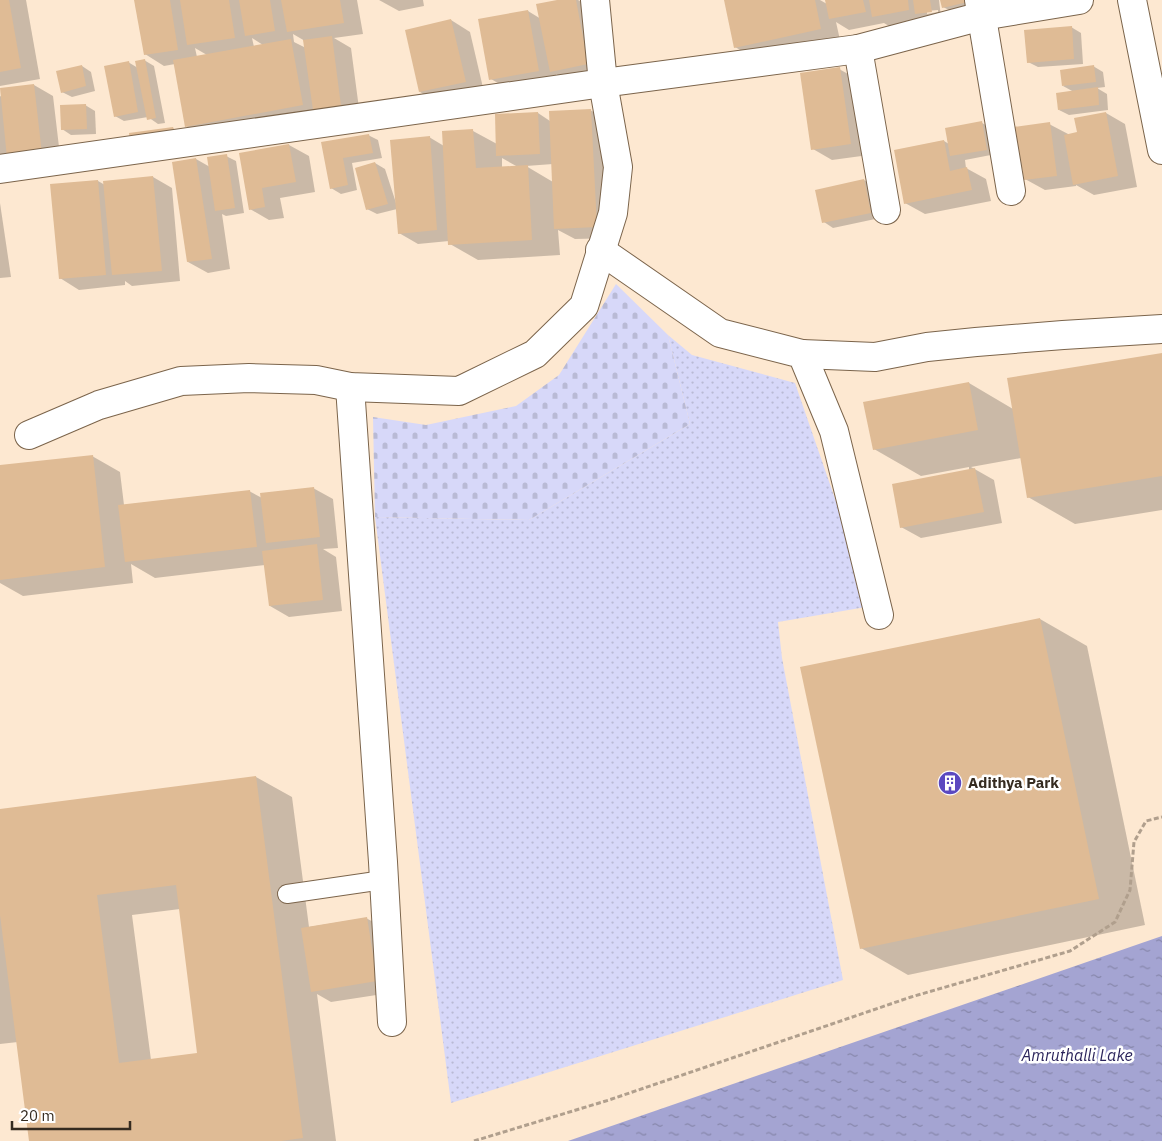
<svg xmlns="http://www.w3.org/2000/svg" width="1162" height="1141" viewBox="0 0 1162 1141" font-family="'IBM Plex Sans',sans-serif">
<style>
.grass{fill:url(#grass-dots)}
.cemetery{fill:url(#cemetery-stones)}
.water{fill:url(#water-ripples)}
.shadow{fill:#0003;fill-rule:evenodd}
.building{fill:#dfbb95;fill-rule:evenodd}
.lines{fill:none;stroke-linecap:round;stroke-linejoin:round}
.service-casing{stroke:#7b644b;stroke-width:20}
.minor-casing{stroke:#7b644b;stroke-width:30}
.path{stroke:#b09f8d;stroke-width:3;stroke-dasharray:5 2.5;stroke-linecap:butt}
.service{stroke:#fff;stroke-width:18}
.minor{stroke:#fff;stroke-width:28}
.labels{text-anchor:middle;stroke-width:5;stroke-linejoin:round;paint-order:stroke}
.poi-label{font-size:15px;font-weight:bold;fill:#352b20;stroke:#fff;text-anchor:start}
.water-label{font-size:16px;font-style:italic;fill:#2b245b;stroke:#fff}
</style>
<defs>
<pattern id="grass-dots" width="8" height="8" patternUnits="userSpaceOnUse" patternTransform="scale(1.25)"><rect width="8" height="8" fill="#d7d8f9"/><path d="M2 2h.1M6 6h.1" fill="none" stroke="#b9bad5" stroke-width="1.8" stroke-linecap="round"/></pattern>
<pattern id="cemetery-stones" width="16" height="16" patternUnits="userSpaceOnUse" patternTransform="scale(1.25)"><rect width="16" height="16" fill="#d7d8f9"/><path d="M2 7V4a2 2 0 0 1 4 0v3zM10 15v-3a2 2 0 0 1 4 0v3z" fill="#b9bad5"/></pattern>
<pattern id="water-ripples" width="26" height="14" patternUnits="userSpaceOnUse" patternTransform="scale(1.25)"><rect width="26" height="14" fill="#a4a4d2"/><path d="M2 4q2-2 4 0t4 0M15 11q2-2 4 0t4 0" fill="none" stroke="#8686aa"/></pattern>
</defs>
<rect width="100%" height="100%" fill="#fde8d1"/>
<path class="grass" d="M 668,335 L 692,355 L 795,383 L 872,606 L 778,622 L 782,658 L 843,980 L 451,1103 L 375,517 L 529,520 L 690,424 Z"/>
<path class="cemetery" d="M 616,284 L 668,335 L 690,424 L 529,520 L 375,517 L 373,417 L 426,425 L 516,406 L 559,375 Z"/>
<path class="water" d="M 1162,936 L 1162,1141 L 568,1141 Z"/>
<g class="shadow">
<path d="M 0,0 L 26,0 L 40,79 L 0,86 Z"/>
<path d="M 136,0 L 357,0 L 363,34 L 334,38 L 351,48 L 360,116 L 214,142 L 186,126 L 175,64 L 164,66 L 145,54 ZM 293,34 L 305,41 L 306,48 L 294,42 ZM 252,38 L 263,45 L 254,47 ZM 195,48 L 207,55 L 197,57 Z"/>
<path d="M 379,0 L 423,0 L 424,6 L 399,11 Z"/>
<path d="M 564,0 L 578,0 L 594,9 L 607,75 L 570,82 L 556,74 L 558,81 L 510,90 L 491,79 L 528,11 L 541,19 Z"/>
<path d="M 725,0 L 820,0 L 827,4 L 826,0 L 939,0 L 941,17 L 892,28 L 884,23 L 849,30 L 836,22 L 840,40 L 754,58 L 735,47 ZM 938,10 L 938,12 L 927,14 L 927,11 Z"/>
<path d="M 942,0 L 979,0 L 980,6 L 953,12 L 943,7 Z"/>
<path d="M 451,20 L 470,32 L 484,92 L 439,103 L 420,92 Z"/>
<path d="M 1071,27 L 1081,33 L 1083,64 L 1038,67 L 1028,62 Z"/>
<path d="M 144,60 L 154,66 L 165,123 L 158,124 L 148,117 L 124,121 L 115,116 L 128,62 L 138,68 Z"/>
<path d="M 82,66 L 91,72 L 95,91 L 72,97 L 62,92 Z"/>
<path d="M 1093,66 L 1103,72 L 1105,87 L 1097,88 L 1107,94 L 1108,110 L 1069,115 L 1059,110 L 1074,92 L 1063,86 Z"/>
<path d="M 839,69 L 859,80 L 869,155 L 832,160 L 813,149 Z"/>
<path d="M 34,85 L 53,96 L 61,164 L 0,167 L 0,96 L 2,97 Z"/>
<path d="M 85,105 L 95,111 L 96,134 L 71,135 L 62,129 Z"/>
<path d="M 590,110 L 610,121 L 616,238 L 575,239 L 558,230 L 560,255 L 478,260 L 450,244 L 449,241 L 418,244 L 399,233 L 397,209 L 377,214 L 367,209 L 375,163 L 385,169 L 397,206 L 429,137 L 444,146 L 473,131 L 497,144 L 538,113 L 550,121 ZM 502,158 L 518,167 L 502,168 ZM 553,164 L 553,182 L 526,166 Z"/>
<path d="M 1106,113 L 1125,124 L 1137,187 L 1094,195 L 1076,185 L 1076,186 L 1045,190 L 1025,179 L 1024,169 L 1012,162 L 1049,124 L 1070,135 L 1079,133 Z"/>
<path d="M 982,123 L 991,128 L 996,154 L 965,160 L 966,168 L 986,179 L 991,201 L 925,214 L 905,203 L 944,141 L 949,144 Z"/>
<path d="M 368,135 L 378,140 L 382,158 L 352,163 L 357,190 L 341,194 L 331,188 L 323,143 Z"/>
<path d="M 289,145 L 309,156 L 315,192 L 280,198 L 284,218 L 269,220 L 250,209 L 240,154 Z"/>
<path d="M 226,156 L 236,161 L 244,213 L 226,216 L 222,214 L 230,269 L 208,273 L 188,262 L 196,159 L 210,167 Z"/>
<path d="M 153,177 L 172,188 L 180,281 L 132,286 L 125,281 L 125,285 L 79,290 L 60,278 L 98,181 L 105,185 Z"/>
<path d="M 864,180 L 873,186 L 880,218 L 833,228 L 824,222 Z"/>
<path d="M 0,203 L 11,277 L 0,278 Z"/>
<path d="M 1162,354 L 1162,510 L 1075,524 L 1028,497 L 1021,458 L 971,467 L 994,480 L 1002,523 L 921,538 L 901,527 L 969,470 L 969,467 L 921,476 L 874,449 L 969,383 L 1013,409 Z"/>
<path d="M 92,456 L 120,472 L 124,505 L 249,491 L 262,498 L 313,488 L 333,499 L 338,548 L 323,549 L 336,557 L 342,611 L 289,617 L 270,606 L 265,565 L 155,578 L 131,564 L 133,583 L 23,596 L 0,583 L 0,467 Z"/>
<path d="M 1040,619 L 1087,646 L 1145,925 L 908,975 L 861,948 L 802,668 Z"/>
<path d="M 256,777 L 292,797 L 309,927 L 366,918 L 386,929 L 396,992 L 331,1002 L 317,994 L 336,1141 L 30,1141 L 18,1042 L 0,1044 L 0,810 ZM 180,909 L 198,1054 L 151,1060 L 132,915 Z"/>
</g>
<g class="building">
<path d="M 0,0 L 9,0 L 21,68 L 0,72 Z"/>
<path d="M 134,0 L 170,0 L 178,50 L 144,55 Z"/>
<path d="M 180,0 L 229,0 L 235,38 L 187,45 Z"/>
<path d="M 239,0 L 270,0 L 275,31 L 245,36 Z"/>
<path d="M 281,0 L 340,0 L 344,23 L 287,32 Z"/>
<path d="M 557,0 L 576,0 L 588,64 L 550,72 L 536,4 Z"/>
<path d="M 724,0 L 815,0 L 821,29 L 734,48 Z"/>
<path d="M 825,0 L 863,0 L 866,12 L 829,19 Z"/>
<path d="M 869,0 L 908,0 L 909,10 L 872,17 Z"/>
<path d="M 913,0 L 930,0 L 932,12 L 915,14 Z"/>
<path d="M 940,0 L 972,0 L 972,1 L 942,8 Z"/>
<path d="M 528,10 L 539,71 L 489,80 L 478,19 Z"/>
<path d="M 451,19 L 466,82 L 419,92 L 405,30 Z"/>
<path d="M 1072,26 L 1074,59 L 1027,63 L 1024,30 Z"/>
<path d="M 332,36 L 341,106 L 313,110 L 303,40 Z"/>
<path d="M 291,39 L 303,105 L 185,127 L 173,60 Z"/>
<path d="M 145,59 L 156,118 L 147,120 L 135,61 Z"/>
<path d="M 129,61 L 138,112 L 114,117 L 104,66 Z"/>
<path d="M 82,65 L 86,86 L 61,93 L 56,71 Z"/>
<path d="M 1094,65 L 1096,82 L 1062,86 L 1060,70 Z"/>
<path d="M 840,67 L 851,144 L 811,150 L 800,73 Z"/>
<path d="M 34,84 L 42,154 L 7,158 L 0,88 Z"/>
<path d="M 1098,87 L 1099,105 L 1058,110 L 1056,93 Z"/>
<path d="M 86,104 L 87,129 L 61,130 L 60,105 Z"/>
<path d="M 591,109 L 597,227 L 554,229 L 549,111 Z"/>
<path d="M 538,112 L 540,154 L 496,156 L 495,114 Z"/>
<path d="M 1106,112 L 1118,176 L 1073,185 L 1064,135 L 1077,132 L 1074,118 Z"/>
<path d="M 982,121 L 987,150 L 950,156 L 945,128 Z"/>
<path d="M 1050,122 L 1057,176 L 1024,180 L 1021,161 L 1011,162 L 1006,128 Z"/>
<path d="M 173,127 L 178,138 L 130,143 L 129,133 Z"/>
<path d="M 473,129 L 476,168 L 528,165 L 532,240 L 448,245 L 442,131 Z"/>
<path d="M 369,134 L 373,153 L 343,158 L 348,185 L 330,189 L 321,142 Z"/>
<path d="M 430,136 L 437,230 L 398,234 L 390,140 Z"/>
<path d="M 944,140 L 950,171 L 967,167 L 972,190 L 904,204 L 894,150 Z"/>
<path d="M 289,144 L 296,182 L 262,188 L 265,207 L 249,210 L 239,153 Z"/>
<path d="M 227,154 L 235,208 L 215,211 L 207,157 Z"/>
<path d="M 196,158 L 212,259 L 187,262 L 172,162 Z"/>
<path d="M 375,162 L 388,204 L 366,210 L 355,168 Z"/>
<path d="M 153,176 L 162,271 L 112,275 L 103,181 Z"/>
<path d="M 864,179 L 871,213 L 822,223 L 815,190 Z"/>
<path d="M 98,180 L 106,275 L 59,279 L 50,184 Z"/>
<path d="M 1162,353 L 1162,476 L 1027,498 L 1007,378 Z"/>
<path d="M 969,382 L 978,430 L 873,450 L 863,402 Z"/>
<path d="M 93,455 L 105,567 L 0,580 L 0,465 Z"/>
<path d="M 975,468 L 984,512 L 900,528 L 892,484 Z"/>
<path d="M 314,487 L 320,537 L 266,543 L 260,493 Z"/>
<path d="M 250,490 L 257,547 L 125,562 L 118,505 Z"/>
<path d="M 317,544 L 323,600 L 269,606 L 262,551 Z"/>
<path d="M 1040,618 L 1099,899 L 860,949 L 800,667 Z"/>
<path d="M 256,776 L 303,1138 L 281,1141 L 29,1141 L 0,915 L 0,809 ZM 176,885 L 197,1053 L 119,1063 L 97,895 Z"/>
<path d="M 367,917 L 377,981 L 311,992 L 301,928 Z"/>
</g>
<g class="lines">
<g class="service-casing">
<path id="service" d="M 287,894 L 383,880"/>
</g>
<g class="minor-casing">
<g id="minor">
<path d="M 979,0 L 1011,191"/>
<path d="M 1132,0 L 1162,150"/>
<path d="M 0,169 L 603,83 L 858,49"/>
<path d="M 886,210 L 858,49 L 982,16 L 1079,0"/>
<path d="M 600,250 L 720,333 L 802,354 L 834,431 L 879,615"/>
<path d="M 802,354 L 875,357 L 927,347 L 976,342 L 1063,335 L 1162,329"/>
<path d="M 350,387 L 383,862 L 392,1022"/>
<path d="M 29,435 L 99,405 L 181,381 L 249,378 L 316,380 L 350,387 L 459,391 L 535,354 L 584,306 L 613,213 L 618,167 L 603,83 L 595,0"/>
</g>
</g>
<path class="path" d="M 474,1141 L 609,1100 L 911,997 L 1070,951 L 1115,922 L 1130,890 L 1134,842 L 1146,821 L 1162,817"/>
<use href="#service" class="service"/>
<use href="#minor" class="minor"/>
</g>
<defs>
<g id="building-disc" transform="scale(1.25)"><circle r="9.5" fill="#5b48c0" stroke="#fff"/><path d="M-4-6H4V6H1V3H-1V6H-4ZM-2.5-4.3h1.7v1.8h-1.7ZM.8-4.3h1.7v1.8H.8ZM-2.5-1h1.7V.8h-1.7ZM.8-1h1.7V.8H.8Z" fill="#fff"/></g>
</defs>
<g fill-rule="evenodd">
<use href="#building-disc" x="950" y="783"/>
</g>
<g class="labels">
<g class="poi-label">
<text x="968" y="788">Adithya Park</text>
</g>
<g class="water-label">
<text x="1077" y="1061">Amruthalli Lake</text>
</g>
</g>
<path d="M12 1121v8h118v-8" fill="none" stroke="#352b20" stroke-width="2.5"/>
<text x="20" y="1121" font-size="15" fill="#352b20" stroke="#ffffff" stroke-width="4" paint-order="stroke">20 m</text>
</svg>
